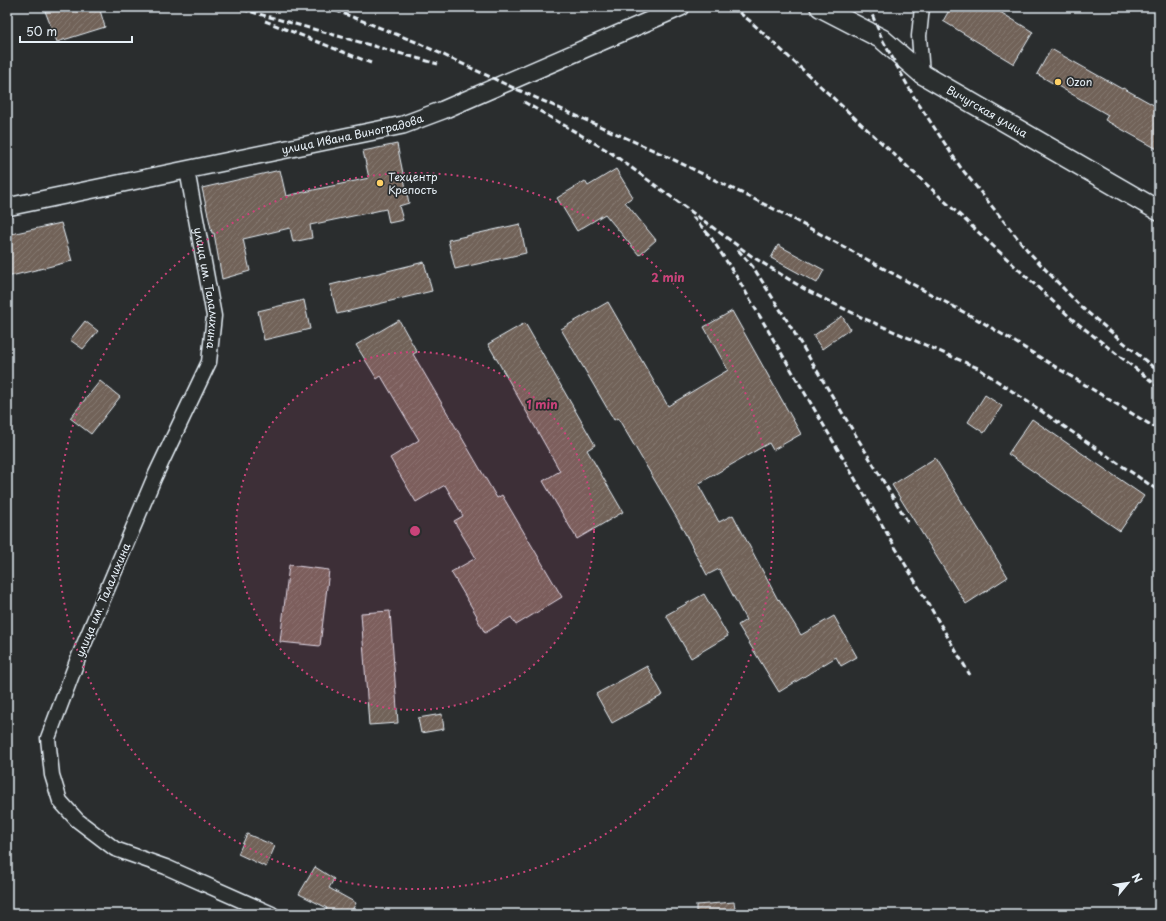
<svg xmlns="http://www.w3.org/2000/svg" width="1166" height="921" viewBox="0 0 1166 921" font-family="'Playpen Sans',sans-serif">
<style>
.building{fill:url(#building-hatch);stroke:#e8f1f8}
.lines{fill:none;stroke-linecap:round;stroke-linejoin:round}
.minor-casing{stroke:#e8f1f8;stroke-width:17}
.tertiary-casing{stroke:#e8f1f8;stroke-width:20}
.secondary-casing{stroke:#e8f1f8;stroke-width:22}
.minor{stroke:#2a2d2e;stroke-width:14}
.tertiary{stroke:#2a2d2e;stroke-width:17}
.secondary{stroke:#2a2d2e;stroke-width:19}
.rail{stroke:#e8f1f8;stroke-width:3;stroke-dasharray:6 3;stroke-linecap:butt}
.ring{fill:none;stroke:#ca437a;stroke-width:2;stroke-dasharray:2 4}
.poi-dot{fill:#ffd166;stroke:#2a2d2e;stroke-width:1.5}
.labels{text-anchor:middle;stroke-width:3.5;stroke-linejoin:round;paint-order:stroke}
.poi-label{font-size:11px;fill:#e8f1f8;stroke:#2a2d2e;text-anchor:start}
.street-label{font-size:11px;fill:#e8f1f8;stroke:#2a2d2e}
.centre{fill:#ca437a;stroke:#2a2d2e;stroke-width:2}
.ring-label{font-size:12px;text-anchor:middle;font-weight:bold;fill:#ca437a;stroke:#2a2d2e;stroke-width:3.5;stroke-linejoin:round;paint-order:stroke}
</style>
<defs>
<pattern id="building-hatch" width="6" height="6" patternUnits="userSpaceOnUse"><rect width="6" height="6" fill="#716258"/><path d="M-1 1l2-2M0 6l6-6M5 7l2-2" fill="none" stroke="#857971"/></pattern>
</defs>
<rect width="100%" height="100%" fill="#2a2d2e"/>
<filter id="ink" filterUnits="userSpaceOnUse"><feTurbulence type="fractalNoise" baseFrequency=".025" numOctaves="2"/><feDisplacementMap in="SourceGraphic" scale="8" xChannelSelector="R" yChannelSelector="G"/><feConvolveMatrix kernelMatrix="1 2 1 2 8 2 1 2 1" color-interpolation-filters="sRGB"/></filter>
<g filter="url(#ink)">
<g class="building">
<path d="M 59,7 L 99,7 L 105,27 L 57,42 L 45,11 Z"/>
<path d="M 951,7 L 992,7 L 1033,32 L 1014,64 L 943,21 Z"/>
<path d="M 1051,49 L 1122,89 L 1123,88 L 1159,108 L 1159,150 L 1105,120 L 1108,115 L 1037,74 Z"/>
<path d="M 397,144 L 409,203 L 399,206 L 403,220 L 389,223 L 386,209 L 310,225 L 312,238 L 293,242 L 290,228 L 243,239 L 250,271 L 222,279 L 214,233 L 212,233 L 202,188 L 280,170 L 286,196 L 369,178 L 363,151 Z"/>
<path d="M 616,169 L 633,197 L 625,202 L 656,240 L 639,255 L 605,214 L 577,231 L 557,198 L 585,181 L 588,186 Z"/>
<path d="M 61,223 L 72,261 L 7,277 L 7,235 Z"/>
<path d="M 520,224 L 526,253 L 455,269 L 448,240 Z"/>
<path d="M 778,245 L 824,270 L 817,283 L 771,258 Z"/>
<path d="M 424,262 L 432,291 L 337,314 L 330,285 Z"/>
<path d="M 304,300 L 310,329 L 264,340 L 258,311 Z"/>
<path d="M 608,302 L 668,406 L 728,370 L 704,327 L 732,311 L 801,434 L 773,450 L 769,443 L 698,484 L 719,522 L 733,515 L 778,600 L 779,599 L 801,635 L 834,616 L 857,657 L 841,666 L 836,657 L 779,692 L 738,625 L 746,620 L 719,569 L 707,575 L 678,520 L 618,418 L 614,420 L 561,329 Z"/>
<path d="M 842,316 L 850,329 L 822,349 L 813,336 Z"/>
<path d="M 399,320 L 417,352 L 413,354 L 497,498 L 502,495 L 562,597 L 516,625 L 511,617 L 485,633 L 476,617 L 477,616 L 451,572 L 476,558 L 454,521 L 463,516 L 445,485 L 416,502 L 390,458 L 419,440 L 381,376 L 377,379 L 356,345 Z"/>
<path d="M 85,321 L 98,331 L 83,349 L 70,340 Z"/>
<path d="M 525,323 L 595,445 L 587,450 L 623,512 L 577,539 L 543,481 L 560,471 L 488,344 Z"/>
<path d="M 100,381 L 120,397 L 91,434 L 70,418 Z"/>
<path d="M 985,395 L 1002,406 L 984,433 L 968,422 Z"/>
<path d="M 1032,419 L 1144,496 L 1120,531 L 1008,454 Z"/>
<path d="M 935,458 L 1008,577 L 966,604 L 892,485 Z"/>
<path d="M 289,565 L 329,570 L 320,646 L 280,642 Z"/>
<path d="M 704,594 L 728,636 L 691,658 L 666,615 Z"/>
<path d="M 390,611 L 398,723 L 369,725 L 361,613 Z"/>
<path d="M 647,666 L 663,695 L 612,723 L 596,694 Z"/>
<path d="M 442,714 L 444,729 L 421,733 L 418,718 Z"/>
<path d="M 247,834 L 275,846 L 266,867 L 238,854 Z"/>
<path d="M 315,867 L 334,879 L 329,888 L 356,903 L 350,914 L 324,914 L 327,908 L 299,894 Z"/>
<path d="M 734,902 L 736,914 L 696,914 L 696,905 Z"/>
</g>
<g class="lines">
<g class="minor-casing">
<g id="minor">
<path d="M 922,7 L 919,36 L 922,74"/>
<path id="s1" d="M 187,170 L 214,316 L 209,362 L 155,476 L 79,656 L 48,738 L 52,775 L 60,801 L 77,820 L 115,849 L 166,867 L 272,914"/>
</g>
</g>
<g class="tertiary-casing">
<g id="tertiary">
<path id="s2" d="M 7,207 L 403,125 L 443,110 L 681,7"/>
</g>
</g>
<g class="secondary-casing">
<g id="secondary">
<path id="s3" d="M 820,7 L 882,39 L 922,74 L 1159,211"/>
</g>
</g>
<use href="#minor" class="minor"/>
<use href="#tertiary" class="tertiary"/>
<use href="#secondary" class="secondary"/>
<g class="rail">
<path d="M 234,7 L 438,64"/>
<path d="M 327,7 L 416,42 L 505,84 L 662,154 L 778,211 L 982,322 L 1159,430"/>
<path d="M 732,7 L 750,21 L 1072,319 L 1159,387"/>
<path d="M 869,7 L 882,39 L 914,97 L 961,168 L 1028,251 L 1080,306 L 1159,372"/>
<path d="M 265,21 L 371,63"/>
<path d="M 524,102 L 610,152 L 753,257 L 806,290 L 863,318 L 978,368 L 1159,491"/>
<path d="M 693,217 L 710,236 L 738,279 L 970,675"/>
<path d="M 738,250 L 753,267 L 783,314 L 909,524"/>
</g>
</g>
</g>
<circle cx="415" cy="531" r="179" fill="#ca437a" fill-opacity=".12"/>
<g class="ring">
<circle cx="415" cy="531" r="179"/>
<circle cx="415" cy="531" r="358"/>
</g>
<g class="poi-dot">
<circle cx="1058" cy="82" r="4"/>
<circle cx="380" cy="183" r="4"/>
</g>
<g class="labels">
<g class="poi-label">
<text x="1066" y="86">Ozon</text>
<text x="388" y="181">Техцентр<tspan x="388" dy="13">Крепость</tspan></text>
</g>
<g class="street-label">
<text dy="4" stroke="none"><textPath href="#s3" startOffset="198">Вичугская улица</textPath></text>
<text dy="4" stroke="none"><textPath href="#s2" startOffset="353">улица Ивана Виноградова</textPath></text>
<text dy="4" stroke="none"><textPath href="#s1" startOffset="120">улица им. Талалихина</textPath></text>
<text transform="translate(103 600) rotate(-67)" y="4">улица им. Талалихина</text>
</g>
</g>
<circle cx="415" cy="531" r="6" class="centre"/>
<g class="ring-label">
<text x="668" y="282">2 min</text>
<text x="542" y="409">1 min</text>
</g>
<rect width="1166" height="921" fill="none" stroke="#2a2d2e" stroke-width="24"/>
<rect x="12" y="12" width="1142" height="897" fill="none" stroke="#e8f1f8" stroke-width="1.5" filter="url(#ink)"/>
<g transform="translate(1128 883) rotate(61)" stroke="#2a2d2e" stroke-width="3" paint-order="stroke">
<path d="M0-3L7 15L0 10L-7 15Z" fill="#e8f1f8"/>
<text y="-6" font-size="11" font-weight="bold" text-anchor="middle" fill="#e8f1f8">N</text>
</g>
<path d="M20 36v6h112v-6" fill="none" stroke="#e8f1f8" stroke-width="2"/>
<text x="26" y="36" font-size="12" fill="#e8f1f8" stroke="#2a2d2e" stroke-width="3" paint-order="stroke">50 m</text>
</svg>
